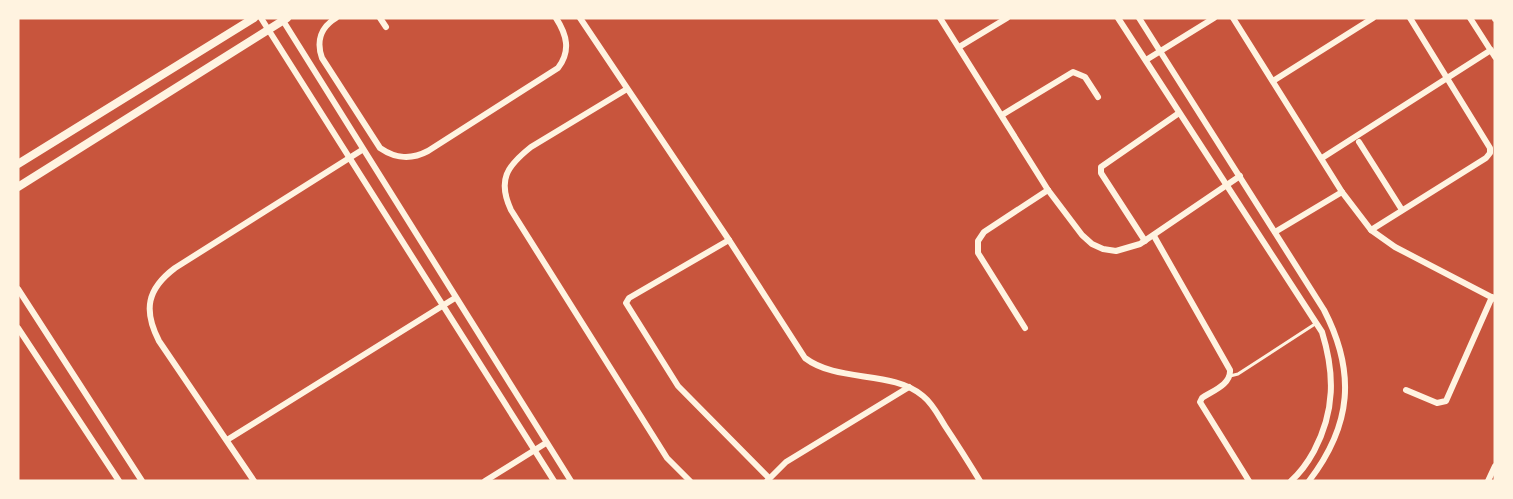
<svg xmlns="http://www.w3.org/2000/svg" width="1513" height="499" viewBox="0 0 1513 499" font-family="'Roboto Condensed',sans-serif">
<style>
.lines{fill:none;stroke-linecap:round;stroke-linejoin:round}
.service{stroke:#fff3e0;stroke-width:3}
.minor{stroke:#fff3e0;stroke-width:6}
.tertiary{stroke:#fff3e0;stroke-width:8}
</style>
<rect width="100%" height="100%" fill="#c8553d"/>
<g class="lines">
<path class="service" d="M 1230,376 L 1238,374 L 1315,324"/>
<g class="minor">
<path d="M 261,18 L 554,481"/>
<path d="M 336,18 C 321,27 316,41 322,58 L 380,148 C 396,159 411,160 428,151 L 558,68 C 571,51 567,35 556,18"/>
<path d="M 380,18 L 386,27"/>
<path d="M 580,18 L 729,240 L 805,358 C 838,383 892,370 923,396 C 933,404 938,415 945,426 C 957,444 969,463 980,481"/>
<path d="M 940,18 L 1048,190 L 1082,235 L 1092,244 L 1103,249 L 1116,251 L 1140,244 L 1240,176"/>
<path d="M 1118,18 L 1322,332 C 1335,374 1335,411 1314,451 C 1308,462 1300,473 1291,481"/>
<path d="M 1139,18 L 1324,310 C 1356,372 1352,425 1309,481"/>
<path d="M 1233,18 L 1342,192 L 1371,230 L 1395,247 L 1495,299"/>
<path d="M 1470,18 L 1495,57"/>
<path d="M 1495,18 L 1495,19"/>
<path d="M 282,19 L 571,481"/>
<path d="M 959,47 L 1007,18"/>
<path d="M 1146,60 L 1214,18"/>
<path d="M 1273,81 L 1373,18"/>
<path d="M 627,89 L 531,147 C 507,166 497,180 511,210 L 667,458 L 690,481"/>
<path d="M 1002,115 L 1073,72 L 1085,77 L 1098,97"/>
<path d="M 1359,142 L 1402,210"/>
<path d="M 1322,158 L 1491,50"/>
<path d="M 1371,230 L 1486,158 L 1490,153 L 1490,148 L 1410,18"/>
<path d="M 1275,232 L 1342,192"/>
<path d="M 1154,236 L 1230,370 C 1231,385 1212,391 1202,398 L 1200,402 L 1249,481"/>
<path d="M 729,240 L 629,298 L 626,303 L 678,386 L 769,478"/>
<path d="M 1145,241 L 1101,173 L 1101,167 L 1179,113"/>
<path d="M 18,289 L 142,481"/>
<path d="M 18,328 L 119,481"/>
<path d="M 1025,328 L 978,253 L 978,241 L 984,232 L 1048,190"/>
<path d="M 1406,390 L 1437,403 L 1446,401 L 1492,297"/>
<path d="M 227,440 L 455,298"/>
<path d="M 254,481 L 159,341 C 143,310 147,289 175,268 L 362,150"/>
<path d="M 485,481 L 546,443"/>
<path d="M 767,481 L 786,462 L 909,387"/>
<path d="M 1488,481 L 1495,466"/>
</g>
<g class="tertiary">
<path d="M 18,164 L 254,18"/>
<path d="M 18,187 L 287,18"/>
</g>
</g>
<rect width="1513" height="499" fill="none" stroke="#fff3e0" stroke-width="39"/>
</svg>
